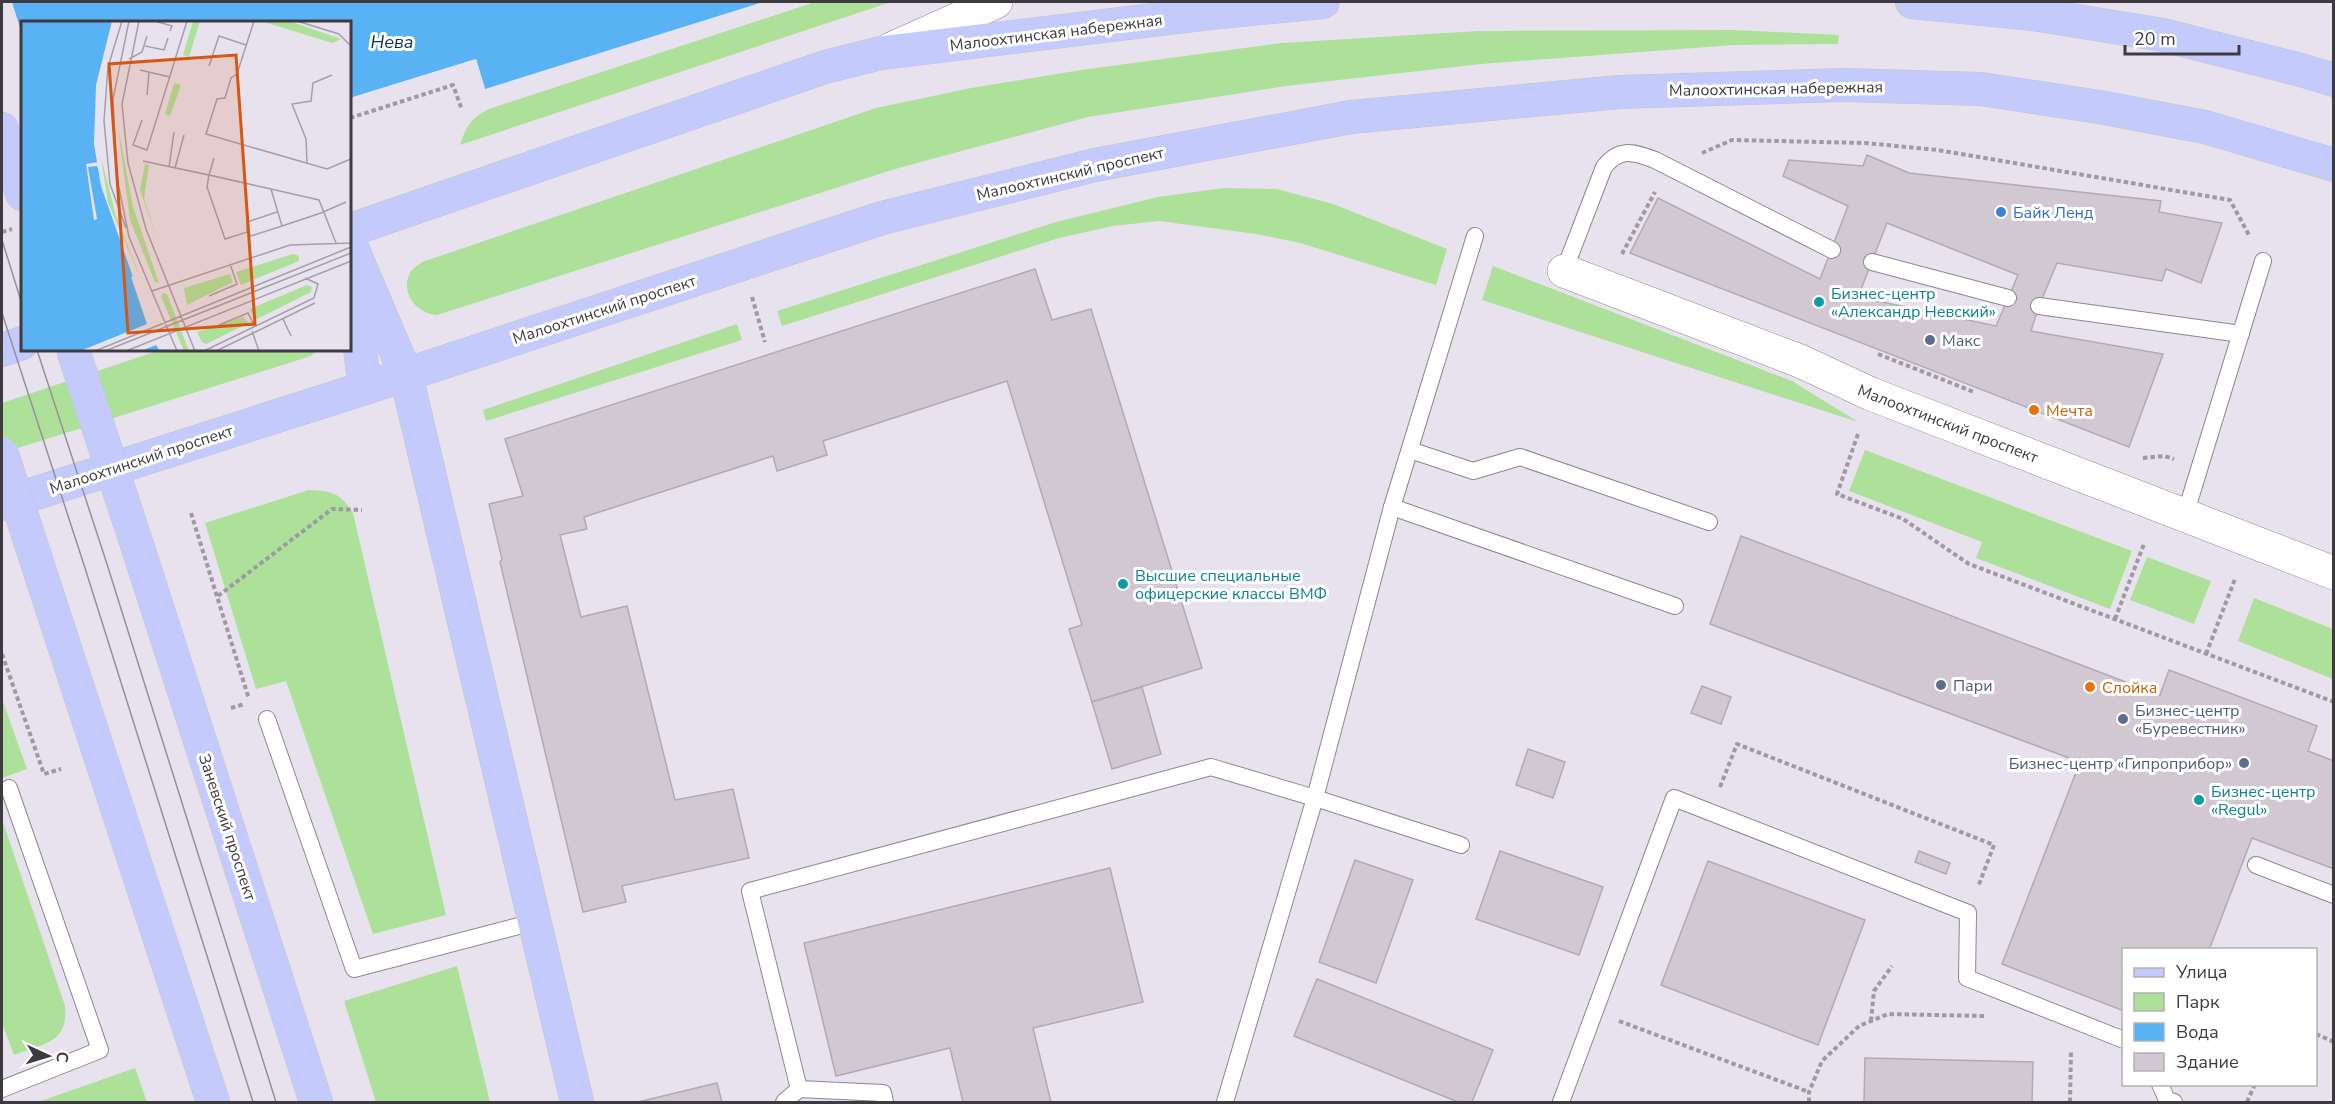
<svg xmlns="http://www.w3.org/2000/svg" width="2335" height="1104" viewBox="0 0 2335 1104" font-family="'Nunito Sans',sans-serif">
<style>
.green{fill:#ade19a}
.water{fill:#58b2f4}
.pier{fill:#e8e2ee}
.building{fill:#d1c8d2;stroke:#b3a9b4;stroke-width:1.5;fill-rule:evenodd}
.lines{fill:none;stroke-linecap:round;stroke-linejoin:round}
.lane-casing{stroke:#8c8692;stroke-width:18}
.street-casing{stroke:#8c8692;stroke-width:34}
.primary-casing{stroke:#c5c4c6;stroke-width:34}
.path{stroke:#9e99a2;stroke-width:4;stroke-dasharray:4.5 3;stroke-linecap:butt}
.lane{stroke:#fff;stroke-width:16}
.street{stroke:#fff;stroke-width:33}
.primary{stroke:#c4cafb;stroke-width:33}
.tram{stroke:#959099;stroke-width:1.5}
.primary-bridge-casing{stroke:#c5c4c6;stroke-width:34;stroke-linecap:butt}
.primary-bridge{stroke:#c4cafb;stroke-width:33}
.shop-dot{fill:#3f7fe0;stroke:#fff;stroke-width:2}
.culture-dot{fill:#0f9aa8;stroke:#fff;stroke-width:2}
.service-dot{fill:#5c6f8a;stroke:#fff;stroke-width:2}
.food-dot{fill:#e8710a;stroke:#fff;stroke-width:2}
.labels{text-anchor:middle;stroke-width:6;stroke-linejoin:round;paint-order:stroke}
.street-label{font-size:16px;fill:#3e3b40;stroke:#fff}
.shop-label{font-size:16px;fill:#366cbe;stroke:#fff;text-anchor:start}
.culture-label{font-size:16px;fill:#0d838f;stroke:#fff;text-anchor:start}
.service-label{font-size:16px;fill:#4e5e75;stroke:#fff;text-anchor:start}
.food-label{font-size:16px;fill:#c56008;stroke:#fff;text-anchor:start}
.water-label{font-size:18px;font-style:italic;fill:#0c324d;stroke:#fff}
.inset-road{fill:none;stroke:#a49fa8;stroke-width:1.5}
.view{fill:#d75611;fill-opacity:0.15;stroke:#d75611;stroke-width:3}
.inset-edge{fill:none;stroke:#3e3b40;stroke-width:3}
</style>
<rect width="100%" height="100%" fill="#e8e2ee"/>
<g class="green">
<path d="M 815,2 L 891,2 L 460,145 C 466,126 471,118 489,109 Z"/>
<path d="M 1733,30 L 1839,35 L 1838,44 L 1734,45 L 1481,64 L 1286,86 L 1088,117 L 895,169 L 437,315 C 416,314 399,291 411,271 C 414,268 419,264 422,262 L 876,108 L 971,88 L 1081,70 L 1281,43 L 1479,31 Z"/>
<path d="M 1224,188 L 1277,189 L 1333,204 L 1447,249 L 1436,285 L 1300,243 L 1256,234 L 1159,221 L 1113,226 L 1059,238 L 782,326 L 777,311 L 1056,222 L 1158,197 Z"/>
<path d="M 1493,266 L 1792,381 L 1858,422 L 1482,300 Z"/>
<path d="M 737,324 L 742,340 L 486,421 L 483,410 Z"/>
<path d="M 160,350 L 317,350 L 311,356 L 2,453 L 2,403 Z"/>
<path d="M 1865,450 L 2132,551 L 2110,609 L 1976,558 L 1982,542 L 1849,491 Z"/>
<path d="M 309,490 C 333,491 340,493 353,513 L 446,915 L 373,934 L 286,681 L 256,689 L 205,523 Z"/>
<path d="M 2147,557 L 2211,581 L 2194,624 L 2130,600 Z"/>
<path d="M 2254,598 L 2333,629 L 2333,679 L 2238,641 Z"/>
<path d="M 2,699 L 27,769 L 2,778 Z"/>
<path d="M 2,819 L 65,1006 C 69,1043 43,1044 14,1055 L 2,1023 Z"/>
<path d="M 457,966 L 490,1102 L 376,1102 L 344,1001 Z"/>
<path d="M 135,1068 L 147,1102 L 38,1102 Z"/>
</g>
<path class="water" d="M 2,2 L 763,2 L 485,89 L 476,59 L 350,98 L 350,22 L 22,22 L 22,186 Z"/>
<g class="pier">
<path d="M 2,2 L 12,2 L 22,34 L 22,190 L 2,196 Z"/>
<path d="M 476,59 L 485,89 L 483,90 L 474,63 L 350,101 L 350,98 Z"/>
</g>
<g class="building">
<path d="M 1867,155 L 1909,173 L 2161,201 L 2159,212 L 2222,223 L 2201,283 L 2166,269 L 2162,281 L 2057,263 L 2039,306 L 2031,331 L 2163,354 L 2129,447 L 1630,253 L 1658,198 L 1820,279 L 1848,206 L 1783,176 L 1789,160 L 1863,166 ZM 1887,223 L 2018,275 L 1996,326 L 1858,297 Z"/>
<path d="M 1035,269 L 1052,320 L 1091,309 L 1202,668 L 1092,702 L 1069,629 L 1082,625 L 1007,381 L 823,441 L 827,455 L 777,471 L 773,456 L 584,517 L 587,529 L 560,535 L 581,617 L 627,606 L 675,800 L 733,789 L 749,858 L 622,886 L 626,902 L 583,912 L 500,562 L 502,559 L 489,504 L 523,496 L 505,439 Z"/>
<path d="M 1741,536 L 2160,695 L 2169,670 L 2317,726 L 2308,751 L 2334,761 L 2334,869 L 2252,838 L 2209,950 L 2124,950 L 2124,1011 L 2002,964 L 2080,762 L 1710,624 Z"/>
<path d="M 1702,686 L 1731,697 L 1721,724 L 1691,713 Z"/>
<path d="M 1142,687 L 1161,754 L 1112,769 L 1092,702 Z"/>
<path d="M 1528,749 L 1565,762 L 1553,798 L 1516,785 Z"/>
<path d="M 1500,851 L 1603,887 L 1579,955 L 1476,919 Z"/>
<path d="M 1919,851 L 1950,863 L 1946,874 L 1915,862 Z"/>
<path d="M 1355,860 L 1413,880 L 1376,983 L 1319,962 Z"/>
<path d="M 1708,861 L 1865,920 L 1818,1045 L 1661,985 Z"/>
<path d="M 1110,868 L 1143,1002 L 1033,1028 L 1051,1102 L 963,1102 L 950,1048 L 836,1076 L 804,943 Z"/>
<path d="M 1317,979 L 1493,1050 L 1472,1102 L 1458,1102 L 1294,1036 Z"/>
<path d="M 1865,1058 L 2033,1062 L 2032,1102 L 1864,1102 Z"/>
<path d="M 717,1083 L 722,1102 L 638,1102 Z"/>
</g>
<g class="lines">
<g class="lane-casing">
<g id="lane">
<path d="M 1872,262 L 2008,298"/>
<path d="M 1564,271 L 1604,167 C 1620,147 1634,152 1655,160 L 1832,250"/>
<path d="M 2039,306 L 2241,334"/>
<path d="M 1410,450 L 1473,471 L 1520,457 L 1709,522"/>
<path d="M 1392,507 L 1675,606"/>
<path d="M 2185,515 L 2263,261"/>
<path d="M 267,719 L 354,969 L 534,922"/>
<path d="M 1461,845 L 1315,798 L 1392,507 L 1475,236"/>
<path d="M 2256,865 L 2334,895"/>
<path d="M 2160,1084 L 2167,1100 L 2174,1102"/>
<path d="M 2,1089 L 100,1050 L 9,788"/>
<path d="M 799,1089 L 883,1093 L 885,1102"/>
<path d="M 784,1102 L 799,1089 L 750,891 L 1211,767 L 1315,798 L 1225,1102"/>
<path d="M 1561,1102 L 1674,798 L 1968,913 L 1967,978 L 2124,1040"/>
</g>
</g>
<g class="street-casing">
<g id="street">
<path d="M 891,49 L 996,2"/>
<path d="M 1564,271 L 1800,361 L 1871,394 L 2334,573"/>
</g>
</g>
<g class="primary-casing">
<g id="primary">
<path d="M 1912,2 L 2033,14 L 2163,35 L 2301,70 L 2334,80"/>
<path d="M 2,129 L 22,194"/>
<path d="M 350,230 L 825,67 L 881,53 L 1210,13 L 1323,2"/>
<path d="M 350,243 L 406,375 L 577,1102"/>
<path d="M 350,271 L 365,388"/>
<path d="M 2,350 L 22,343"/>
<path d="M 2,504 L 365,388 L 882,218 L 1095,165 L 1351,117 L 1620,92 L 1844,85 L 1981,89 L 2099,107 L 2205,127 L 2334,165"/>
<path d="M 139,551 L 316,1102"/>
<path d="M 43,581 L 213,1102"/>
</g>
</g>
<g class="path">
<path d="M 350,118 L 453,85 L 462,110"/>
<path d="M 1702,153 L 1732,140 L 1865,143 L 1938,150 L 2230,200 L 2250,237"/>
<path d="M 2,232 L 12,229"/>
<path d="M 1622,254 L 1655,192"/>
<path d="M 752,297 L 765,342"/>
<path d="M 1878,354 L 1974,392"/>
<path d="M 1858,434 L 1837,494 L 1903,519 L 1969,564 L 2334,702"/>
<path d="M 2143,458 L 2164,456 L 2174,459"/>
<path d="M 191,513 L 249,699"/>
<path d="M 218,596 L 332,509 L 362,510"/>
<path d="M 2115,619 L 2144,544"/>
<path d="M 2,654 L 44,774 L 61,769"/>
<path d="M 2206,654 L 2235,579"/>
<path d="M 231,708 L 244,704"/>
<path d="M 1720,787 L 1737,744 L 1994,845 L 1978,887"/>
<path d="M 1619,1021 L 1809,1092"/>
<path d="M 1871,1021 L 1874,991 L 1892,966"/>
<path d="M 2316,1034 L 2334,1042"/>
<path d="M 1809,1102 L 1809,1092 L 1822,1061 L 1859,1026 L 1888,1014 L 1984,1016"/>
<path d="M 2070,1102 L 2071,1050"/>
<path d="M 2247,1102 L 2255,1084"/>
</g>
<use href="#lane" class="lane"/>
<use href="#street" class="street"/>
<use href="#primary" class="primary"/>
<g class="tram">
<path d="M 2,240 L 22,304"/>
<path d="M 2,313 L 85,568 L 253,1102"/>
<path d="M 37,350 L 106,561 L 276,1102"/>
</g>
<g class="primary-bridge-casing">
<g id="primary-bridge">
<path d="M 73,350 L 139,551"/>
<path d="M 2,454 L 43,581"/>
</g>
</g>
<use href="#primary-bridge" class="primary-bridge"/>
</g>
<circle class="shop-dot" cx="2001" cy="212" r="6"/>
<g class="culture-dot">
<circle cx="1819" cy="302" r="6"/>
<circle cx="1123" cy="584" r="6"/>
<circle cx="2199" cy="800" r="6"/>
</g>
<g class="service-dot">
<circle cx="1930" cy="340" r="6"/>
<circle cx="1941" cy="685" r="6"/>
<circle cx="2123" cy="719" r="6"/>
<circle cx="2244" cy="763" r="6"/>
</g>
<g class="food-dot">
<circle cx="2034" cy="410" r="6"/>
<circle cx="2090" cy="687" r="6"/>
</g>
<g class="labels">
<g class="street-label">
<text transform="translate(1056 32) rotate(-7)" y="6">Малоохтинская набережная</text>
<text transform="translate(1776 88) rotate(-1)" y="6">Малоохтинская набережная</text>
<text transform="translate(1070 173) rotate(-13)" y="6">Малоохтинский проспект</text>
<text transform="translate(604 309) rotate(-18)" y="6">Малоохтинский проспект</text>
<text transform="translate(1948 423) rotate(21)" y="6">Малоохтинский проспект</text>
<text transform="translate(141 459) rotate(-18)" y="6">Малоохтинский проспект</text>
<text transform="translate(228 827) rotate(72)" y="6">Заневский проспект</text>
</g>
<g class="shop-label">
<text x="2013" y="218">Байк Ленд</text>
</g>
<g class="culture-label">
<text x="1831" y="299">Бизнес-центр<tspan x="1831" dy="18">«Александр Невский»</tspan></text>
<text x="1135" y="581">Высшие специальные<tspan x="1135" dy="18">офицерские классы ВМФ</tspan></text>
<text x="2211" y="797">Бизнес-центр<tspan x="2211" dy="18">«Regul»</tspan></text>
</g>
<g class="service-label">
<text x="1942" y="346">Макс</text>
<text x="1953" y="691">Пари</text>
<text x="2135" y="716">Бизнес-центр<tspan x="2135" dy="18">«Буревестник»</tspan></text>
<text x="2232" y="769" text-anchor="end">Бизнес-центр «Гипроприбор»</text>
</g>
<g class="food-label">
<text x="2046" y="416">Мечта</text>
<text x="2102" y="693">Слойка</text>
</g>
<g class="water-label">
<text x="392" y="48">Нева</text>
</g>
</g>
<g transform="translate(21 21)">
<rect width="330" height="330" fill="#e8e2ee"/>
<path d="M 172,0 L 179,0 L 168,36 L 162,34 ZM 240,0 L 268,0 L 320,18 L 311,22 ZM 153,62 L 160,64 L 149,95 L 144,93 ZM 96,100 L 112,186 L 138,262 L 134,261 L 109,199 ZM 80,136 L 95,195 L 120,258 L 87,182 ZM 124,143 L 128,144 L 123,177 L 137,220 L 119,169 ZM 272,233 L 278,235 L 278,240 L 220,264 L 215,251 ZM 209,253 L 212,261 L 166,284 L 163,267 ZM 286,264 L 291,266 L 290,271 L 234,299 L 229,288 ZM 142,272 L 146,273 L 168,330 L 163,330 L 140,275 ZM 222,296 L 228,302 L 185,323 L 181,321 L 176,311 Z" fill="#ade19a"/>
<path d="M 0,0 L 91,0 L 75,64 L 73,123 L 80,165 L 138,330 L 0,330 Z" fill="#58b2f4"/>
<path d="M 78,141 L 79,151 L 76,145 L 67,146 L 76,198 L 73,199 L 65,143 ZM 113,255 L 141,330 L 135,324 L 120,330 L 59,330 L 126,303 L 110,256 Z" fill="#e8e2ee"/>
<path class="inset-road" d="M 101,0 L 87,46 L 83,100 L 89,163 L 105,207M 108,0 L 92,78 L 96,157 L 108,216 L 156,330M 118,0 L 101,83 L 107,142 L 125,208 L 174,330M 134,0 L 151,5 L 149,10M 233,0 L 216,53 L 210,57 L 204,77 L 196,78 L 185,113 L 306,148 L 330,138M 276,0 L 318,13 L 329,24M 124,25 L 143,29 L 147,17M 108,38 L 121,31 L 126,15M 188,45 L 198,15 L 225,24M 119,49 L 149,56M 126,74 L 128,51M 121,99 L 112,124 L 126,129 L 166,0M 122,140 L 188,154 L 193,137M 286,142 L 285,118 L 271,83 L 290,80 L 292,62 L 311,54M 148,146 L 153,111M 154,147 L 163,114M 250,168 L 298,179 L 315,222M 261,205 L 250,168 L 188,154 L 186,166 L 204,218 L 226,211 L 230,215 L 261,205 L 300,192 L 325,181M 226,211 L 226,201 L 256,191M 131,270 L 269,224 L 330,222M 188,275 L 216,263 L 209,243M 262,298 L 270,315M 198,304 L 227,292 L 234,306M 231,310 L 238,330M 74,330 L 330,226M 84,330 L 330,232M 105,330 L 330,240M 183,330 L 293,277 L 297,263 L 284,257M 195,330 L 294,282"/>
<path class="view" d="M 215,34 L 234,303 L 107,312 L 88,43 Z"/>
<rect width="330" height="330" class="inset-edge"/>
</g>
<rect width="2335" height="1104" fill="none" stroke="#3e3b40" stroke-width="6"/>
<rect x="2122" y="948" width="195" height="138" fill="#ffffff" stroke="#b2b1b3" stroke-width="1.5"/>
<rect x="2134" y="968" width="30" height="9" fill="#c4cafb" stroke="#b2b1b3" stroke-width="1.5"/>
<text x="2176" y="978" font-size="18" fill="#3e3b40">Улица</text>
<rect x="2134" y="993" width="30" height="18" fill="#ade19a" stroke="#b2b1b3" stroke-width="1.5"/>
<text x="2176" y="1008" font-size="18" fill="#3e3b40">Парк</text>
<rect x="2134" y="1023" width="30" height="18" fill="#58b2f4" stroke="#b2b1b3" stroke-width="1.5"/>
<text x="2176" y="1038" font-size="18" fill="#3e3b40">Вода</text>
<rect x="2134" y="1053" width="30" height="18" fill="#d1c8d2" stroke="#b2b1b3" stroke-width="1.5"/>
<text x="2176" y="1068" font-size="18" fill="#3e3b40">Здание</text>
<g transform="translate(48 1056) rotate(94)" stroke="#ffffff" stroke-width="4.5" paint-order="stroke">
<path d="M0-4.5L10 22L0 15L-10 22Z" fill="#3e3b40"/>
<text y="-9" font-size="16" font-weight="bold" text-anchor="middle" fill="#3e3b40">С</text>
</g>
<path d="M2125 45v9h114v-9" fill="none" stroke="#3e3b40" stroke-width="3"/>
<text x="2134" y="45" font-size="18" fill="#3e3b40" stroke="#ffffff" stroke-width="4.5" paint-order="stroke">20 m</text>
</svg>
